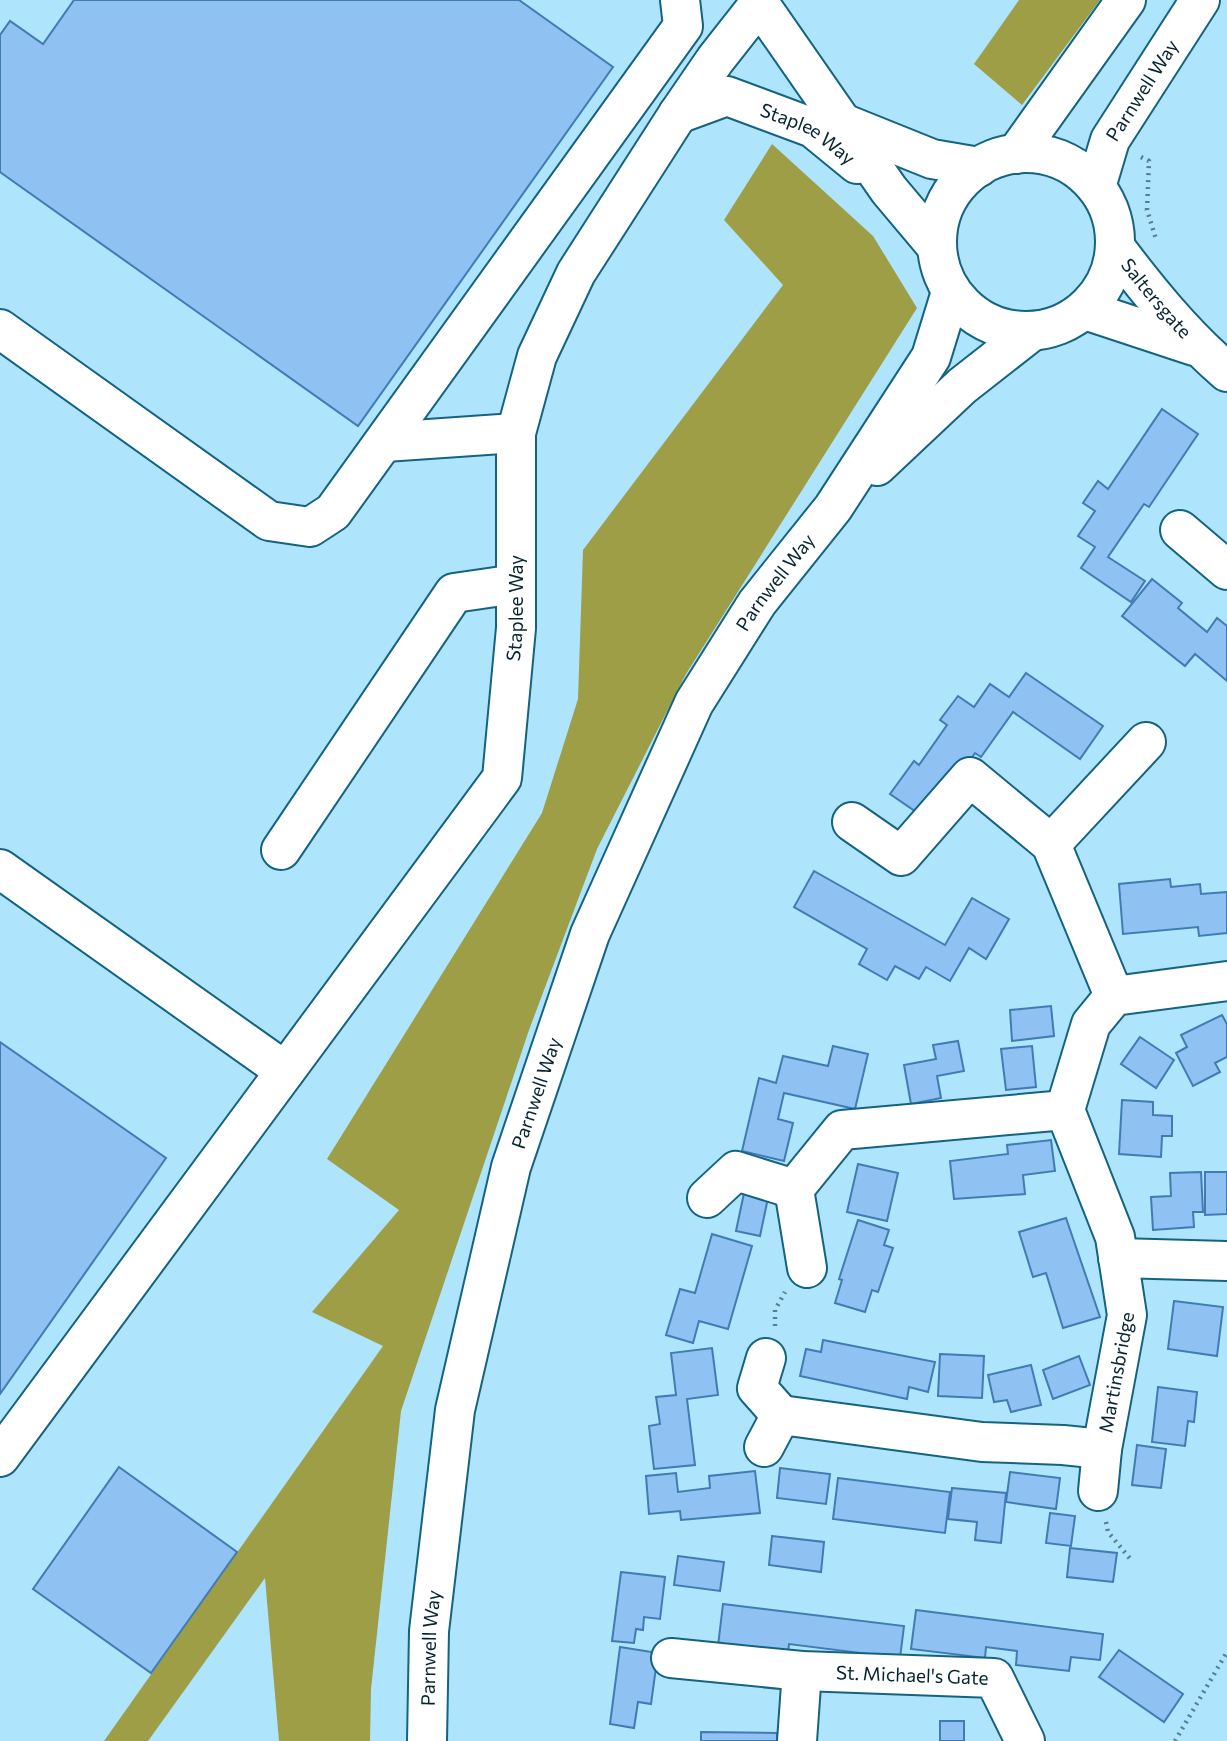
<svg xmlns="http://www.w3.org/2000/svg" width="1227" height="1741" viewBox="0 0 1227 1741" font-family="Commissioner,sans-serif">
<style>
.forest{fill:#9d9e46}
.building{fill:#8fc1f3;stroke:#407bb3;stroke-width:2}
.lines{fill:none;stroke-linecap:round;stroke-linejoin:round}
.minor-casing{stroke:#146381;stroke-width:42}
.path{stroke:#557e91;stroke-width:4.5;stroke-dasharray:2 5;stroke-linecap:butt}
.minor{stroke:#fff;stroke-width:38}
.labels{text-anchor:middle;stroke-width:6;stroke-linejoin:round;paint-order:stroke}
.street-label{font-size:19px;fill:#052431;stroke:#fcfcfc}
</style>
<rect width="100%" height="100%" fill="#afe4fd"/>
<g class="forest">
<path d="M 1019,0 L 1100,0 L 1022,105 L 974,64 Z"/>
<path d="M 772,144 L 873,236 L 917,308 L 686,674 L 597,849 L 529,1030 L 401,1411 L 371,1689 L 370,1741 L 279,1741 L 265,1578 L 148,1741 L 104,1741 L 383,1346 L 312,1312 L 399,1210 L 327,1159 L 542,813 L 578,699 L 583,550 L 783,285 L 724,220 Z"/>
</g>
<g class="building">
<path d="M 74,0 L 519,0 L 613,67 L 358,426 L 0,172 L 0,35 L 10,21 L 43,44 Z"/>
<path d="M 1162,409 L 1198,434 L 1149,507 L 1144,504 L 1108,557 L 1145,581 L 1131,602 L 1081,568 L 1095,547 L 1078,536 L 1095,511 L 1083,503 L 1098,481 L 1108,489 Z"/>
<path d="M 1152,579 L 1182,603 L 1178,608 L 1207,632 L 1217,618 L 1227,626 L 1227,681 L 1195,654 L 1185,666 L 1122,616 Z"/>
<path d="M 1026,673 L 1103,726 L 1080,759 L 1013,712 L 981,757 L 975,753 L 928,820 L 890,794 L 914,761 L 919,765 L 947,725 L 940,720 L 958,696 L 974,707 L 990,684 L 1009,697 Z"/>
<path d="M 814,871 L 945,945 L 972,898 L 1009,919 L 986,959 L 969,948 L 950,981 L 926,967 L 919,979 L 895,966 L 887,980 L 859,964 L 867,949 L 794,907 Z"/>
<path d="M 1170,879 L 1171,887 L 1200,884 L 1201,894 L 1227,892 L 1227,933 L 1199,936 L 1198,927 L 1123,934 L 1119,884 Z"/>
<path d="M 1051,1006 L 1054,1036 L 1012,1041 L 1010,1010 Z"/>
<path d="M 1222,1015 L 1227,1024 L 1227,1057 L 1215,1063 L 1220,1072 L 1193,1086 L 1176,1053 L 1187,1047 L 1181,1035 Z"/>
<path d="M 1140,1037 L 1174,1060 L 1156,1088 L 1121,1064 Z"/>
<path d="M 958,1041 L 964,1071 L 937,1076 L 941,1098 L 911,1104 L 904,1065 L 936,1059 L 933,1045 Z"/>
<path d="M 0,1042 L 166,1158 L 0,1394 Z"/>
<path d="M 833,1046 L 868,1054 L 855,1109 L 784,1093 L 778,1119 L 793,1123 L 784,1161 L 742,1151 L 759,1078 L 776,1083 L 783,1056 L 828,1066 Z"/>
<path d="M 1032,1046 L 1036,1087 L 1006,1090 L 1001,1049 Z"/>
<path d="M 1122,1100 L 1153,1102 L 1153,1115 L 1172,1116 L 1172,1136 L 1162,1136 L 1161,1157 L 1119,1154 Z"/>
<path d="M 1051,1140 L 1055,1171 L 1023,1175 L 1025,1194 L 954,1199 L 950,1161 L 1008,1154 L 1007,1145 Z"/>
<path d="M 858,1164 L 898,1173 L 887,1221 L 847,1212 Z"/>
<path d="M 1201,1172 L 1203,1212 L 1193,1212 L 1194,1227 L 1153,1230 L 1151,1197 L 1171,1196 L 1170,1173 Z"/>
<path d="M 1205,1172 L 1227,1172 L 1227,1214 L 1205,1215 Z"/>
<path d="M 744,1193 L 768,1198 L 760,1236 L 736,1231 Z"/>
<path d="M 1066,1218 L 1100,1317 L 1063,1328 L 1046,1273 L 1033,1277 L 1019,1232 Z"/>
<path d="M 858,1220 L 889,1230 L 884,1245 L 893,1248 L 878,1292 L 872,1290 L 865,1312 L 835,1303 L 842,1280 L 839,1279 Z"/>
<path d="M 712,1234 L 752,1246 L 728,1329 L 699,1321 L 693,1343 L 666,1335 L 680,1289 L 695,1293 Z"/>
<path d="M 1174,1301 L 1223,1307 L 1217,1356 L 1168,1349 Z"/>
<path d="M 823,1340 L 935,1362 L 928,1392 L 909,1387 L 907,1399 L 800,1376 L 806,1349 L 821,1352 Z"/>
<path d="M 712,1348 L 718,1395 L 687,1399 L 695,1465 L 654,1469 L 649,1426 L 660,1424 L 656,1397 L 676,1395 L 671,1353 Z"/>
<path d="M 940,1354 L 984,1356 L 982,1398 L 938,1396 Z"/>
<path d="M 1079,1356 L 1090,1385 L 1053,1399 L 1043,1370 Z"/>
<path d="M 1031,1365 L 1041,1405 L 1011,1412 L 1007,1400 L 994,1402 L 988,1375 Z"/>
<path d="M 1158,1387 L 1197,1392 L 1194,1422 L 1188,1421 L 1185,1446 L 1152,1442 Z"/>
<path d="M 1137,1445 L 1166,1449 L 1161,1488 L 1132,1485 Z"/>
<path d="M 119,1467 L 237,1552 L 151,1673 L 33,1589 Z"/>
<path d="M 780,1468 L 830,1474 L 826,1504 L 777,1498 Z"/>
<path d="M 755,1471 L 760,1513 L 681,1520 L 680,1511 L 649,1514 L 646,1476 L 676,1473 L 678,1492 L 710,1488 L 709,1476 Z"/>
<path d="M 1010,1472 L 1060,1478 L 1056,1509 L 1006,1502 Z"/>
<path d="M 838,1478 L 950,1492 L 945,1533 L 833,1519 Z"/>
<path d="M 952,1488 L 1006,1493 L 1001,1543 L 975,1540 L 977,1522 L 948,1519 Z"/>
<path d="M 1050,1513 L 1075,1516 L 1071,1546 L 1046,1543 Z"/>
<path d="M 772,1536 L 824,1542 L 821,1572 L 769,1565 Z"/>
<path d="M 1070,1548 L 1117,1553 L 1113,1582 L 1067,1577 Z"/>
<path d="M 678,1556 L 724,1562 L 720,1591 L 674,1585 Z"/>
<path d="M 621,1572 L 665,1577 L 660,1619 L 644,1617 L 643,1630 L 636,1629 L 634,1643 L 612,1641 Z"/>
<path d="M 723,1604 L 904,1626 L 900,1658 L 789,1644 L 788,1654 L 718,1646 Z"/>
<path d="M 916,1610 L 1103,1634 L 1100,1660 L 1071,1657 L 1069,1671 L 1016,1665 L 1017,1651 L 986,1647 L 985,1658 L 911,1649 Z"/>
<path d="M 620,1647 L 658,1653 L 651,1704 L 638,1702 L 634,1728 L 610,1724 Z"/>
<path d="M 1119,1650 L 1183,1694 L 1164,1722 L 1099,1677 Z"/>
<rect x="940" y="1721" width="24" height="20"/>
<path d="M 701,1732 L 777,1733 L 777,1741 L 701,1741 Z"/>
</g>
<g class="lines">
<g class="minor-casing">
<g id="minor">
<path d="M 757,0 L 889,190 L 937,247"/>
<path id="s1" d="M 678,114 L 727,96 L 813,128 L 857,164"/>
<path d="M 845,124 L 932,159 L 979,167"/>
<circle cx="1026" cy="242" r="89"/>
<path d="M 1016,154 L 1126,0"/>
<path id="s2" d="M 1096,187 L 1110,140 L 1200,0"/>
<path id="s3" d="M 1115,247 C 1149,292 1184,335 1227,372"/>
<path d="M 1085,310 L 1194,346"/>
<path d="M 0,329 L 269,521 L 310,527 L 333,512 L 683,26 L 680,0"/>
<path d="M 385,442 L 516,433"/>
<path d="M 877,466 L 962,386 L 1031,332"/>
<path d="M 1180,530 L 1227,570"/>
<path d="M 852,822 L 901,856 L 970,777 L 1051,844 L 1114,996"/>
<path d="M 1051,844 L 1146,742"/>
<path d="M 281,850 L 454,593 L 516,584"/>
<path d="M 0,869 L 285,1071"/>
<path d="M 707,1198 L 736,1171 L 794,1189"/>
<path d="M 1118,1258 L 1227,1261"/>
<path d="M 807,1268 L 794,1189 L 842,1130 L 1065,1110"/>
<path d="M 766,1358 L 757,1388 L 781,1415"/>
<path id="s4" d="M 781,1415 L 982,1442 L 1063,1445 L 1102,1449 L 1127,1315 L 1115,1237 L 1065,1110 L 1091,1024 L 1114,996 L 1227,981"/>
<path d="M 764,1447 L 781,1415"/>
<path id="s5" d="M 0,1457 L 502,778 L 516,628 L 516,433 L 537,356 L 576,273 L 678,114 L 715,60 L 759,4"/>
<path d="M 1098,1491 L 1102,1449"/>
<path id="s6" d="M 671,1658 L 802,1671 L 994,1678 L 1025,1741"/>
<path id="s7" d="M 427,1741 L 429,1631 L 455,1410 L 511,1167 L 590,934 L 694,703 L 757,603 L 833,508 L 931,357 L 951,292"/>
<path d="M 797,1741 L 802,1671"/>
</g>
</g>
<g class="path">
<path d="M 1141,157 L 1149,161 L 1147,210 L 1156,239"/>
<path d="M 775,1326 L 775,1310 L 785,1292"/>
<path d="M 1106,1522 L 1108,1532 L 1132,1561"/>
<path d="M 1175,1741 L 1227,1652"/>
</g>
<use href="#minor" class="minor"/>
</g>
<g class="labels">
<g class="street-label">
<text dy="7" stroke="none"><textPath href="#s2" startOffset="108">Parnwell Way</textPath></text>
<text dy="7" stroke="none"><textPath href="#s1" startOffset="142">Staplee Way</textPath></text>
<text dy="7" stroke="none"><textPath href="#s3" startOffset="66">Saltersgate</textPath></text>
<text dy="7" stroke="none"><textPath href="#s7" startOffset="1227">Parnwell Way</textPath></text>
<text dy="7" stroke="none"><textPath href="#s5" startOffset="1015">Staplee Way</textPath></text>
<text dy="7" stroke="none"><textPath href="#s7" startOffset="660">Parnwell Way</textPath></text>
<text dy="7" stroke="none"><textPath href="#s4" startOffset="401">Martinsbridge</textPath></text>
<text dy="7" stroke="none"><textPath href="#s7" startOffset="93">Parnwell Way</textPath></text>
<text dy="7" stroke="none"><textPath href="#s6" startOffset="242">St. Michael's Gate</textPath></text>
</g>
</g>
</svg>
